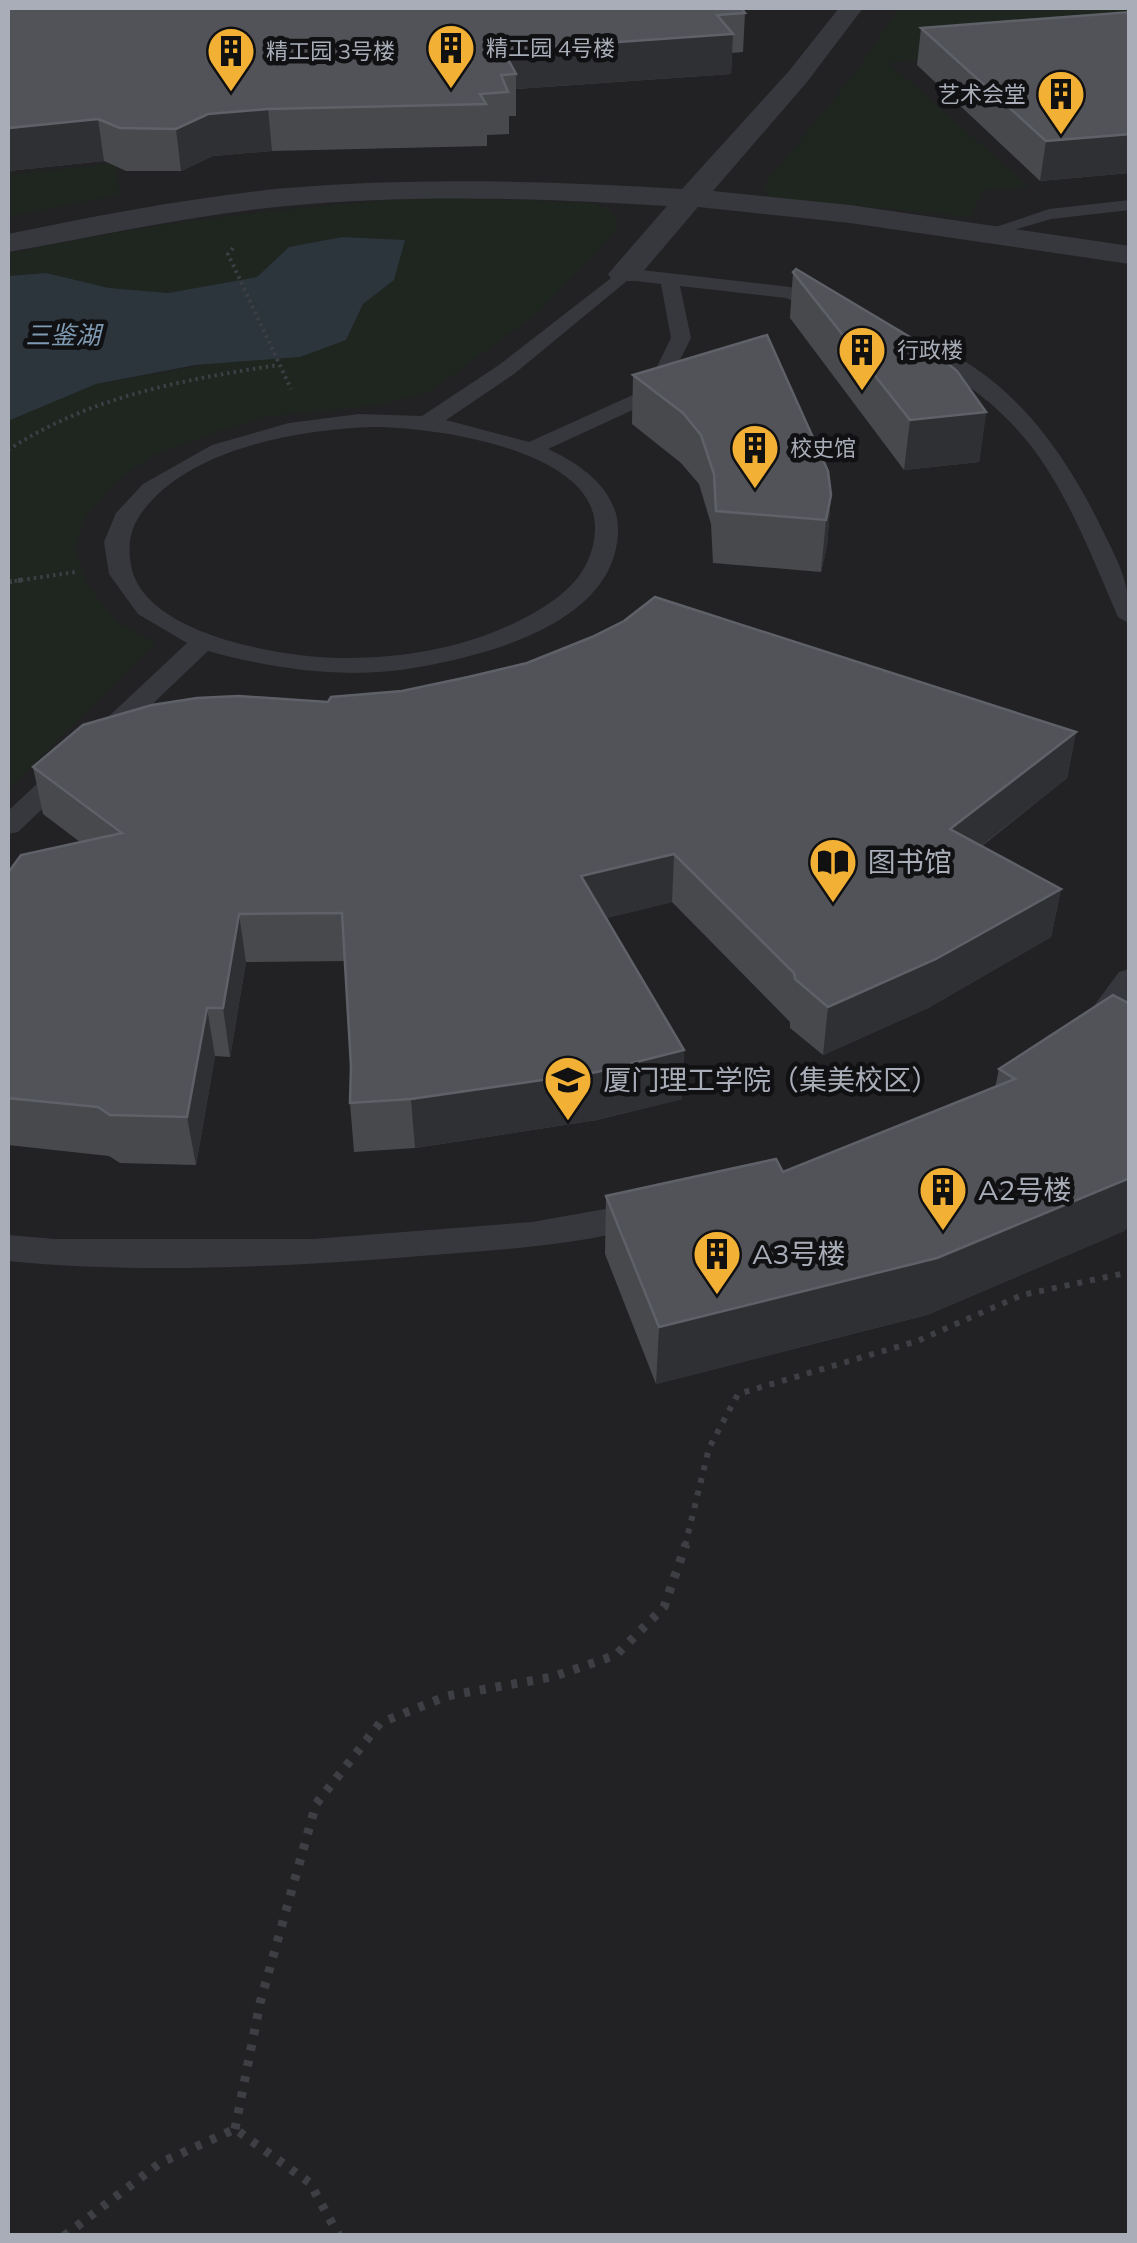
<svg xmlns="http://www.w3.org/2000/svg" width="1137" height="2243" viewBox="0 0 1137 2243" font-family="Mulish,'Noto Sans SC',sans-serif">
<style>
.built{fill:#222225}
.green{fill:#1e261f}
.water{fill:#2c353c}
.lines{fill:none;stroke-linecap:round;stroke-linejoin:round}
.path-far3{stroke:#3d3f44;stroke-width:4;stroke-dasharray:2.5 4;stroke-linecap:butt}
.path-far2{stroke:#3d3f44;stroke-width:5;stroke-dasharray:4 6;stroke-linecap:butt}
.path-far1{stroke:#3d3f44;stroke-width:6;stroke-dasharray:5 8;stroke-linecap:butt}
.path{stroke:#3d3f44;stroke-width:9;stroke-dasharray:6 10;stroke-linecap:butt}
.lane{fill:#37383d;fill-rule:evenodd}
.street{fill:#37383d;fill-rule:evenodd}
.wall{fill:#47494d}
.shaded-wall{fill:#2f3033}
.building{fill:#525359;stroke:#5f6168;stroke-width:2.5}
.labels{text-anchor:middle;stroke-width:9;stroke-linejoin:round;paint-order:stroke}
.far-poi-label{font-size:22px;fill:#a8adb8;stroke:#111113;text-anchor:start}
.far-water-label{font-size:25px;font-style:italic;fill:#7f9bb3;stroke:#111113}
.poi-label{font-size:28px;fill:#a8adb8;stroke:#111113;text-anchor:start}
</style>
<rect width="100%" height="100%" fill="#161618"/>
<rect class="built" x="8" y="8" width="1121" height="2227"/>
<g class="green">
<path d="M 899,8 L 1114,8 L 1129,11 L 1129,42 L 889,63 L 1029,187 L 984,190 L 970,217 L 768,197 L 764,185 L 859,68 Z"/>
<path d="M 116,163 L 120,195 L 8,217 L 8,175 Z"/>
<path d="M 431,197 L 592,203 L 610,210 L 617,221 L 615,232 L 538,313 L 432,390 L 381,405 L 265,417 L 222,430 L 153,456 L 116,481 L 85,518 L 75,549 L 88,586 L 117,622 L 156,643 L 8,789 L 8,421 L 96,384 L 346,340 L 363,304 L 394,280 L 405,240 L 342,237 L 289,247 L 257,277 L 168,293 L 109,288 L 46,273 L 8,276 L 8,254 C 147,222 288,207 431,197 Z"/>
</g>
<path class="water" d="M 342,237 L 405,240 L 394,280 L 363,304 L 346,340 L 300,357 L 195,365 L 96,384 L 8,421 L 8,276 L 46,273 L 109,288 L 168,293 L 257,277 L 289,247 Z"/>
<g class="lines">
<g class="path-far3">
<path d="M 233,248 L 228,254 L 291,389"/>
<path d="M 8,450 C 91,396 182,380 278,365"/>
<path d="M 8,582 L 76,572"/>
</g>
<path class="path-far2" d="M 8,582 L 22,580"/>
<path class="path-far1" d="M 685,1546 L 709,1448 L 738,1394 L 917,1341 L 1022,1295 L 1130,1272"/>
<g class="path">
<path d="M 235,2129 L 260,2003 L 316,1804 L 380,1723 L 447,1696 L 552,1677 L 616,1655 L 664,1607 L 686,1544"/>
<path d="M 64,2236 L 160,2163 L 235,2129 L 310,2183 L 339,2236"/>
</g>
<g class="lane">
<path d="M 1130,200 L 1130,210 L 1051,219 L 990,237 L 981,232 L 1049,209 Z"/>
<path d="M 624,268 L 790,287 L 843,310 L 833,316 L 786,298 L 680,286 L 691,338 L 661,397 L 548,449 C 581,464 619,491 618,531 C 616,622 491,654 419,667 C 348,680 277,670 208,651 L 18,832 L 8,834 L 8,811 L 187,643 L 138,614 L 109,574 L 104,542 L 116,513 L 143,484 L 212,445 L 289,423 L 359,414 L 422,416 L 499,365 ZM 628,280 L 661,284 L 671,338 L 646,389 L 529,442 L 446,420 L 514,374 ZM 374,427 C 432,427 598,449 595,530 C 593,572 565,596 530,615 C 472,647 405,659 340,658 C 282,657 143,635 131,565 C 126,536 134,519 154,498 C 205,446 304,429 374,427 Z"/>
<path d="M 905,336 C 998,360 1059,442 1099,523 C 1118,562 1130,580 1130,624 L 1118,617 C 1061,484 1036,411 898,346 L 895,342 Z"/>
<path d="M 1130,969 C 1130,979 1132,994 1128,1003 C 1120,1023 1102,1045 1080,1039 L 1075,1032 L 1080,1025 L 1119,972 Z"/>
<path d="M 650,1201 L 662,1204 L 667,1213 L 662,1222 C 584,1245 501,1250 420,1256 C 289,1267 138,1274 8,1261 L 8,1235 L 55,1239 L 313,1239 L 532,1222 Z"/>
</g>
<path class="street" d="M 839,8 L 863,8 L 807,82 L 713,191 L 850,205 L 1130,246 L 1130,264 L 850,223 L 698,207 L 635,281 L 613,281 L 608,274 L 667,206 C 540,198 412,194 286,206 C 191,215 100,236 8,252 L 8,234 C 100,215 192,197 286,188 C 418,177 550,181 682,189 L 789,71 Z"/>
</g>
<g class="wall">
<path d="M 8,8 L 745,13 L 743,52 L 732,53 L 731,74 L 516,89 L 516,116 L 509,116 L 509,134 L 487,135 L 487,146 L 272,151 L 213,156 L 181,171 L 126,171 L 104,161 L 8,171 Z"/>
<path d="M 1130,12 L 1130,173 L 1040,181 L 917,65 L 921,28 Z"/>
<path d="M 793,272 L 986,412 L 979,462 L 904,470 L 790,318 Z"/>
<path d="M 633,375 L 831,495 L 827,546 L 821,572 L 713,563 L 711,524 L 699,484 L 681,463 L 632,424 Z"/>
<path d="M 328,702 L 1076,732 L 1067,778 L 982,846 L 1061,889 L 1051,937 L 928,1008 L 823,1055 L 790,1028 L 790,1022 L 672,902 L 606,918 L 684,1050 L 682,1099 L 597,1120 L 415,1148 L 354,1152 L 350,1103 L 351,1066 L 345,961 L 246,962 L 230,1057 L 215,1056 L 196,1165 L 120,1163 L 109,1156 L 8,1145 L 8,873 L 80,842 L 43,814 L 33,767 Z"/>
<path d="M 1113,995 L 1124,1231 L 927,1315 L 656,1384 L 605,1254 L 606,1196 L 783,1172 L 995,1088 L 999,1069 Z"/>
</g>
<g class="shaded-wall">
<path d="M 733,34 L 731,74 L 516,89 L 516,74 L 503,50 Z"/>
<path d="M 268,109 L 272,151 L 213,156 L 181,171 L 176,129 L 208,114 Z"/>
<path d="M 98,119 L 104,161 L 8,171 L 8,128 Z"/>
<path d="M 1130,134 L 1130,173 L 1040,181 L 1046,141 Z"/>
<path d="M 986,412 L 979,462 L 904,470 L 910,420 Z"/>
<path d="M 831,495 L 827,546 L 821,572 L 826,520 Z"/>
<path d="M 1076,732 L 1067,778 L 943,876 L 950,829 Z"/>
<path d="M 674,854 L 672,902 L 581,924 L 581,876 Z"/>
<path d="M 1061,889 L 1051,937 L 928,1008 L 823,1055 L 828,1007 Z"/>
<path d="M 239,914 L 246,962 L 230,1057 L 223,1008 Z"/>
<path d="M 207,1008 L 215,1056 L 196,1165 L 187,1117 Z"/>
<path d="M 684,1050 L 682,1099 L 597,1120 L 415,1148 L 411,1099 Z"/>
<path d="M 1130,1178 L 1130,1226 L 1124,1231 L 927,1315 L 656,1384 L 659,1327 Z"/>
</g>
<g class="building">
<path d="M 8,8 L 741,8 L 745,13 L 717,15 L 733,34 L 503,50 L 516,74 L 501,75 L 508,92 L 480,94 L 486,104 L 268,109 L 208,114 L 176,129 L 120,128 L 98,119 L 8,128 Z"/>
<path d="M 1130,12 L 1130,134 L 1046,141 L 921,28 Z"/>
<path d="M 796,269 L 930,349 L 957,371 L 986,412 L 910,420 L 793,272 Z"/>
<path d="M 767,335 L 828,471 L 831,495 L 826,520 L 716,511 L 714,474 L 701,435 L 683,413 L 633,375 Z"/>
<path d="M 655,597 L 1076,732 L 950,829 L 1061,889 L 936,959 L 828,1007 L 795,979 L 794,973 L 674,854 L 581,876 L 684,1050 L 597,1072 L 411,1099 L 350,1103 L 351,1066 L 342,913 L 239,914 L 223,1008 L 207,1008 L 187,1117 L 110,1115 L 98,1107 L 8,1098 L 8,873 L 21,855 L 122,833 L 33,767 L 83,725 L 152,705 L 197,698 L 239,696 L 328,702 L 331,697 L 402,691 L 468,677 L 527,663 L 592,637 L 624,621 Z"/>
<path d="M 1113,995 L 1130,1004 L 1130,1178 L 937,1258 L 659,1327 L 606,1196 L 776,1159 L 783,1172 L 1015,1079 L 999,1069 Z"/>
</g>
<defs>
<g id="building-pin" transform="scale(2.5)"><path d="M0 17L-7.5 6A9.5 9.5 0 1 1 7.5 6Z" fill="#f2b134" stroke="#111113"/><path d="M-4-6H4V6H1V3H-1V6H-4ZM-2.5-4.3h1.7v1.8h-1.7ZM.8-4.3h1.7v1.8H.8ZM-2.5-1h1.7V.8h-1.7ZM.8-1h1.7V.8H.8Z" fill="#111"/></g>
<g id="library-pin" transform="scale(2.5)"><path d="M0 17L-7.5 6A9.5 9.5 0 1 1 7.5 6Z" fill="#f2b134" stroke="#111113"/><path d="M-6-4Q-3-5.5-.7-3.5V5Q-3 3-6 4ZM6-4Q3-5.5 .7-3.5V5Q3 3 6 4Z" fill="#111"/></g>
<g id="university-pin" transform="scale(2.5)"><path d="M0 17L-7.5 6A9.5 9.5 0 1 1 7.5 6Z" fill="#f2b134" stroke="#111113"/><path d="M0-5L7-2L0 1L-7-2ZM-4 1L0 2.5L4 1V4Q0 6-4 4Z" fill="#111"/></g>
</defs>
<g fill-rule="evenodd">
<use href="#building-pin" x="451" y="48"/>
<use href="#building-pin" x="231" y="51"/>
<use href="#building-pin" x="1061" y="94"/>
<use href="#building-pin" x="862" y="350"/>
<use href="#building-pin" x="755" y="448"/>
<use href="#library-pin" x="833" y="862"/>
<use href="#university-pin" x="568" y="1080"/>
<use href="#building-pin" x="943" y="1190"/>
<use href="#building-pin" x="717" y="1254"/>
</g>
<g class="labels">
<g class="far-poi-label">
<text x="486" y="56">精工园 4号楼</text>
<text x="266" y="59">精工园 3号楼</text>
<text x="1026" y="102" text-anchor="end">艺术会堂</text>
<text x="897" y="358">行政楼</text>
<text x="790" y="456">校史馆</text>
</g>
<g class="far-water-label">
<text x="63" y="344">三鉴湖</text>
</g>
<g class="poi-label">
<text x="868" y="872">图书馆</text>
<text x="603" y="1090">厦门理工学院（集美校区）</text>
<text x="978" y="1200">A2号楼</text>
<text x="752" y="1264">A3号楼</text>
</g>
</g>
<rect width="1137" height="2243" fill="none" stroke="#a8adb8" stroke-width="20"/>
</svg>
